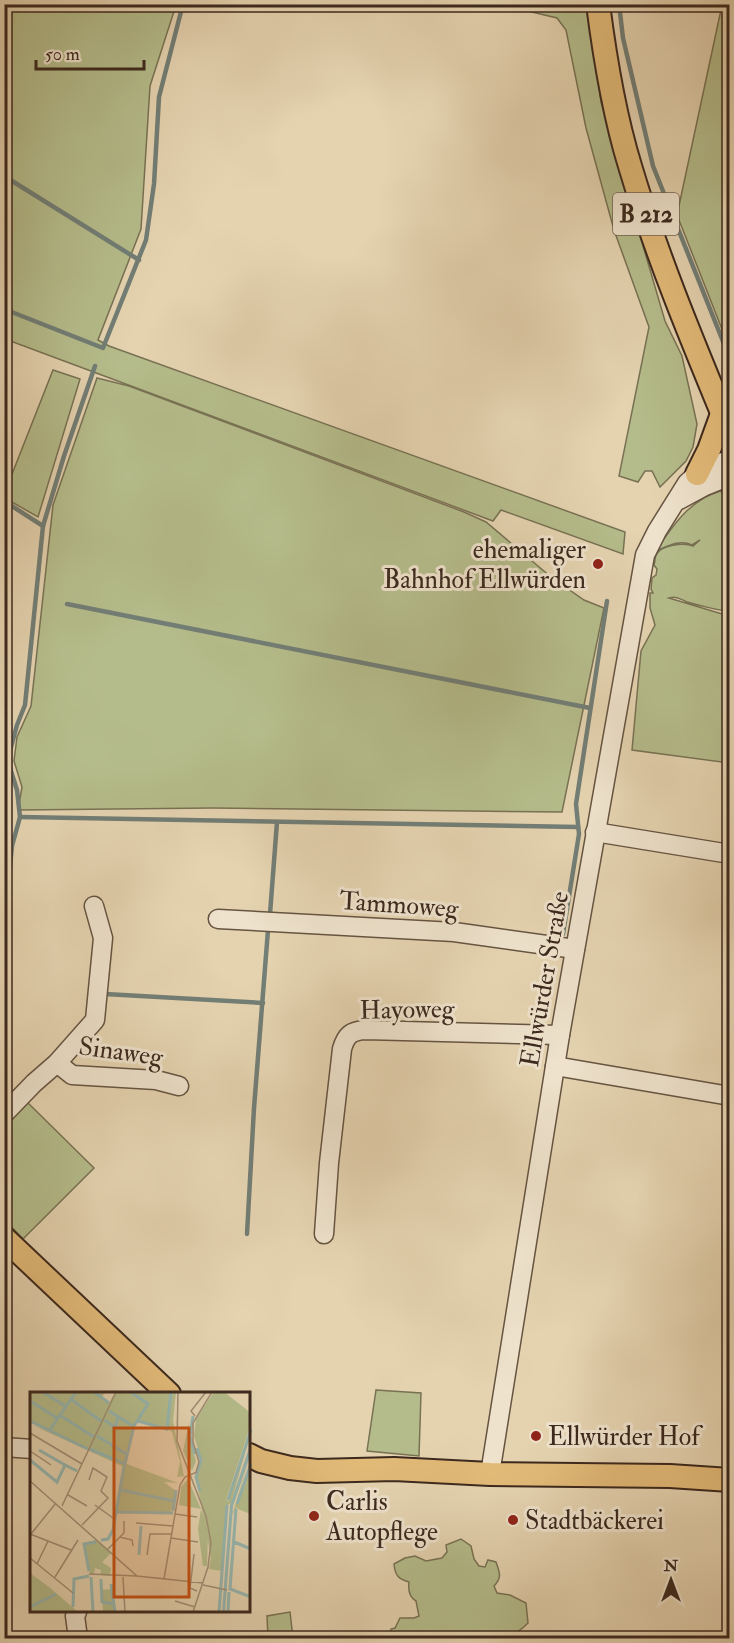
<svg xmlns="http://www.w3.org/2000/svg" width="734" height="1643" viewBox="0 0 734 1643" font-family="'IM FELL Double Pica',serif">
<style>
.green{fill:#b5bc8b;stroke:#787254;stroke-width:1.5}
.lines{fill:none;stroke-linecap:round;stroke-linejoin:round}
.stream{stroke:#727e76;stroke-width:4.5}
.minor-casing{stroke:#665442;stroke-width:21}
.major-casing{stroke:#3c291e;stroke-width:26}
.minor{stroke:#eee2cc;stroke-width:18}
.major{stroke:#e2ba78;stroke-width:22}
.poi-dot{fill:#8f2418;stroke:#eee2cc;stroke-width:2}
.labels{text-anchor:middle;stroke-width:6;stroke-linejoin:round;paint-order:stroke}
.shield{fill:#eee2cc;stroke:#716052;stroke-width:1.5}
.shield-label{font-size:24px;font-weight:bold;fill:#3c291e}
.poi-label{font-size:26px;fill:#3c291e;stroke:#eee2cc;text-anchor:start}
.street-label{font-size:26px;fill:#3c291e;stroke:#eee2cc}
.inset-river{fill:none;stroke:#96b7b1;stroke-width:3}
.inset-road{fill:none;stroke:#a18f76;stroke-width:1.5}
.view{fill:#c64f10;fill-opacity:0.15;stroke:#c64f10;stroke-width:3}
.inset-edge{fill:none;stroke:#3c291e;stroke-width:3}
</style>
<rect width="100%" height="100%" fill="#e5d3b0"/>
<filter id="stains"><feTurbulence type="fractalNoise" baseFrequency=".00333" numOctaves="4"/><feColorMatrix values="0 0 0 0 .2 0 0 0 0 .09 0 0 0 0 .02 0 0 0 .5 -.17"/></filter>
<radialGradient id="worn" r=".72"><stop offset=".6" stop-color="#630" stop-opacity="0"/><stop offset="1" stop-color="#630" stop-opacity=".3"/></radialGradient>
<g class="green">
<path d="M 4,5 L 176,5 L 150,86 L 141,229 L 98,340 L 109,346 L 625,532 L 623,554 L 501,510 L 493,521 L 5,339 Z"/>
<path d="M 524,5 L 589,5 L 601,102 L 665,321 L 682,356 L 697,424 L 693,447 L 686,461 L 660,487 L 652,471 L 645,471 L 638,482 L 619,476 L 649,327 L 614,230 L 586,128 L 566,30 L 557,18 L 523,10 Z"/>
<path d="M 722,5 L 730,5 L 729,347 L 677,215 Z"/>
<path d="M 53,370 L 80,379 L 38,517 L 5,498 L 5,492 Z"/>
<path d="M 97,378 L 129,386 L 464,512 L 486,522 L 551,577 L 584,600 L 604,608 L 562,812 L 212,808 L 18,810 L 22,787 L 14,761 L 17,737 L 31,706 L 53,505 Z"/>
<path d="M 720,491 L 729,497 L 729,545 L 722,540 L 729,546 L 729,611 C 724,612 694,604 687,602 C 680,599 677,596 669,598 L 729,616 L 729,763 L 632,750 L 641,651 L 655,625 L 650,608 L 650,593 L 653,593 L 651,589 L 652,578 L 656,575 L 657,569 L 654,565 C 655,562 655,557 656,555 C 661,545 684,542 693,546 L 700,540 L 692,545 C 680,539 668,546 656,551 C 672,526 690,500 720,491 Z"/>
<path d="M 27,1102 L 94,1168 L 23,1239 L 5,1220 L 4,1125 Z"/>
<path d="M 376,1390 L 421,1393 L 419,1456 L 367,1451 Z"/>
<path d="M 461,1539 L 471,1546 L 474,1559 L 479,1566 L 485,1567 L 488,1560 L 496,1562 C 500,1573 502,1578 494,1586 L 497,1593 L 510,1595 L 526,1603 L 528,1623 C 509,1643 498,1632 474,1636 L 474,1638 L 389,1638 L 391,1629 L 395,1628 L 400,1618 L 414,1618 L 419,1616 L 416,1601 C 409,1597 408,1590 409,1582 C 398,1579 395,1575 394,1564 L 405,1558 L 415,1556 L 426,1561 L 442,1558 L 447,1552 L 446,1545 Z"/>
<path d="M 290,1612 L 293,1638 L 268,1638 L 267,1616 Z"/>
</g>
<g class="lines">
<g class="stream">
<path d="M 619,4 L 623,38 L 653,166 L 730,359"/>
<path d="M 4,176 L 139,260"/>
<path d="M 4,309 L 103,348 L 146,240 L 154,184 L 159,97 L 183,4"/>
<path d="M 4,501 L 43,526"/>
<path d="M 67,604 L 590,708"/>
<path d="M 20,817 L 578,827"/>
<path d="M 270,914 L 277,822"/>
<path d="M 4,927 L 12,846 L 20,817 L 17,790 L 10,768 L 10,751 L 17,725 L 25,705 L 43,526 L 64,456 L 95,366"/>
<path d="M 563,934 L 579,834 L 576,804 L 607,601"/>
<path d="M 105,994 L 263,1003"/>
<path d="M 247,1234 L 254,1108 L 268,930"/>
</g>
<g class="minor-casing">
<g id="minor">
<path d="M 679,500 L 703,487 L 730,476"/>
<path d="M 595,832 L 730,854"/>
<path d="M 218,919 L 454,932 L 575,949"/>
<path d="M 57,1063 L 72,1075 L 156,1080 L 179,1086"/>
<path d="M 555,1066 L 730,1096"/>
<path d="M 4,1114 L 34,1083 L 57,1063 L 95,1020 L 103,938 L 94,906"/>
<path d="M 324,1234 L 329,1163 L 342,1049 C 346,1035 351,1031 365,1030 L 560,1035"/>
<path d="M 4,1447 L 32,1449"/>
<path d="M 490,1474 L 560,1035 L 645,555 L 657,531 L 687,483 L 697,474 L 730,459"/>
<path d="M 77,1612 L 75,1616 L 78,1638"/>
</g>
</g>
<g class="major-casing">
<g id="major">
<path d="M 598,4 C 605,59 614,114 630,166 C 657,257 694,345 730,432"/>
<path d="M 697,474 L 709,450 L 722,414"/>
<path d="M 4,1238 L 169,1394"/>
<path d="M 249,1455 L 261,1461 L 290,1468 L 317,1471 L 394,1469 L 490,1474 L 670,1476 L 730,1480"/>
</g>
</g>
<use href="#minor" class="minor"/>
<use href="#major" class="major"/>
</g>
<g class="poi-dot">
<circle cx="598" cy="564" r="6"/>
<circle cx="536" cy="1436" r="6"/>
<circle cx="314" cy="1516" r="6"/>
<circle cx="513" cy="1520" r="6"/>
</g>
<g class="labels">
<rect class="shield" x="613" y="193" width="66" height="42" rx="4.5"/>
<g class="shield-label">
<text x="646" y="222">B 212</text>
</g>
<g class="poi-label">
<text x="586" y="558" text-anchor="end">ehemaliger<tspan x="586" dy="30">Bahnhof Ellwürden</tspan></text>
<text x="548" y="1445">Ellwürder Hof</text>
<text x="326" y="1510">Carlis<tspan x="326" dy="30">Autopflege</tspan></text>
<text x="525" y="1529">Stadtbäckerei</text>
</g>
<g class="street-label">
<text transform="translate(399 904) rotate(4)" y="9">Tammoweg</text>
<text transform="translate(544 979) rotate(-80)" y="9">Ellwürder Straße</text>
<text transform="translate(407 1009) rotate(-1)" y="9">Hayoweg</text>
<text transform="translate(121 1051) rotate(8)" y="9">Sinaweg</text>
</g>
</g>
<g transform="translate(30 1392)">
<rect width="220" height="220" fill="#e5d3b0"/>
<path d="M 0,0 L 75,0 L 71,7 L 79,11 L 85,0 L 146,0 L 143,29 L 154,84 L 147,85 L 150,70 L 142,40 L 138,37 L 140,10 L 136,35 L 106,29 L 94,71 L 148,91 L 134,90 L 146,99 L 141,120 L 86,119 L 94,75 L 0,32 L 21,40 L 0,28 ZM 184,0 L 194,0 L 221,21 L 220,35 L 196,108 L 199,109 L 220,42 L 201,111 L 196,114 L 192,179 L 179,177 L 181,166 L 166,86 L 171,67 L 164,44 L 166,27 ZM 159,31 L 159,46 L 166,69 L 162,79 L 153,59 ZM 220,64 L 207,110 L 220,73 L 220,122 L 206,116 L 202,124 ZM 158,87 L 171,117 L 178,140 L 177,174 L 173,174 L 168,137 L 171,117 L 149,113 L 151,95 ZM 66,148 L 81,161 L 72,170 L 81,176 L 80,184 L 70,183 L 71,178 L 65,176 L 64,182 L 60,182 L 53,151 ZM 0,181 L 19,195 L 48,220 L 0,220 ZM 81,197 L 85,220 L 73,220 L 72,198 Z" fill="#b5bc8b"/>
<path d="M 220,53 L 220,64 L 203,114 L 195,220 L 192,220 L 200,113 Z" fill="#96b7b1"/>
<path class="inset-river" d="M 13,0 L 35,14M 64,0 L 79,11M 42,8 L 71,29M 0,9 L 27,26M 79,19 L 103,34M 31,24 L 64,45M 163,24 L 160,44 L 165,62M 74,28 L 85,35 L 88,26M 0,29 L 58,57M 108,29 L 137,37 L 141,0M 19,39 L 46,0M 67,44 L 98,63M 167,56 L 171,68 L 166,85 L 170,99M 60,57 L 95,72 L 104,34 L 118,12 L 101,0M 9,58 L 35,73M 0,68 L 27,90 L 35,73 L 47,79M 91,98 L 144,109M 198,108 L 221,38M 207,112 L 221,72M 206,117 L 200,197 L 221,205M 143,119 L 146,98M 87,120 L 143,121M 71,148 L 78,147 L 83,138 L 94,74M 204,150 L 221,157M 109,163 L 111,134M 59,179 L 54,152 L 66,150M 61,185 L 63,220M 71,187 L 72,210 L 84,212M 81,192 L 85,220M 0,215 L 26,202M 43,215 L 44,187 L 59,184M 189,220 L 197,113M 198,220 L 199,200"/>
<path class="inset-road" d="M 148,0 L 147,49 L 176,124 L 181,151 L 178,175 L 163,220M 165,24 L 161,19 L 176,0M 0,41 L 52,72M 0,59 L 21,73M 166,80 L 169,70 L 163,50 L 163,31 L 182,0M 0,89 L 107,184 L 173,191M 38,103 L 57,114M 65,113 L 83,126M 32,114 L 86,0M 145,122 L 167,125M 106,131 L 143,134M 52,133 L 78,106 L 71,99 L 77,85 L 63,76 L 59,88M 0,142 L 41,158M 1,142 L 26,111M 90,145 L 102,148 L 103,154M 141,146 L 168,150M 78,157 L 94,141 L 94,129M 164,162 L 160,196 L 167,199M 117,163 L 120,142 L 141,142M 0,166 L 43,201M 7,172 L 18,149M 59,182 L 107,184M 25,185 L 48,148M 93,185 L 95,220M 134,187 L 150,93 L 155,85 L 167,80M 173,193 L 197,198M 145,209 L 165,215"/>
<path class="view" d="M 84,36 L 159,36 L 159,205 L 84,205 Z"/>
<rect width="220" height="220" class="inset-edge"/>
</g>
<rect width="734" height="1643" fill="none" stroke="#e5d3b0" stroke-width="24"/>
<rect x="6" y="6" width="722" height="1631" fill="none" stroke="#3c291e" stroke-width="3"/>
<rect x="12" y="12" width="710" height="1619" fill="none" stroke="#3c291e" stroke-width="1.5"/>
<g transform="translate(671 1580)" stroke="#eee2cc" stroke-width="4.5" paint-order="stroke">
<path d="M0-4.5L10 22L0 15L-10 22Z" fill="#3c291e"/>
<text y="-9" font-size="16" font-weight="bold" text-anchor="middle" fill="#3c291e">N</text>
</g>
<path d="M36 60v9h108v-9" fill="none" stroke="#3c291e" stroke-width="3"/>
<text x="45" y="60" font-size="18" fill="#3c291e" stroke="#eee2cc" stroke-width="4.5" paint-order="stroke">50 m</text>
<rect width="100%" height="100%" filter="url(#stains)"/>
<rect width="100%" height="100%" fill="url(#worn)"/>
</svg>
